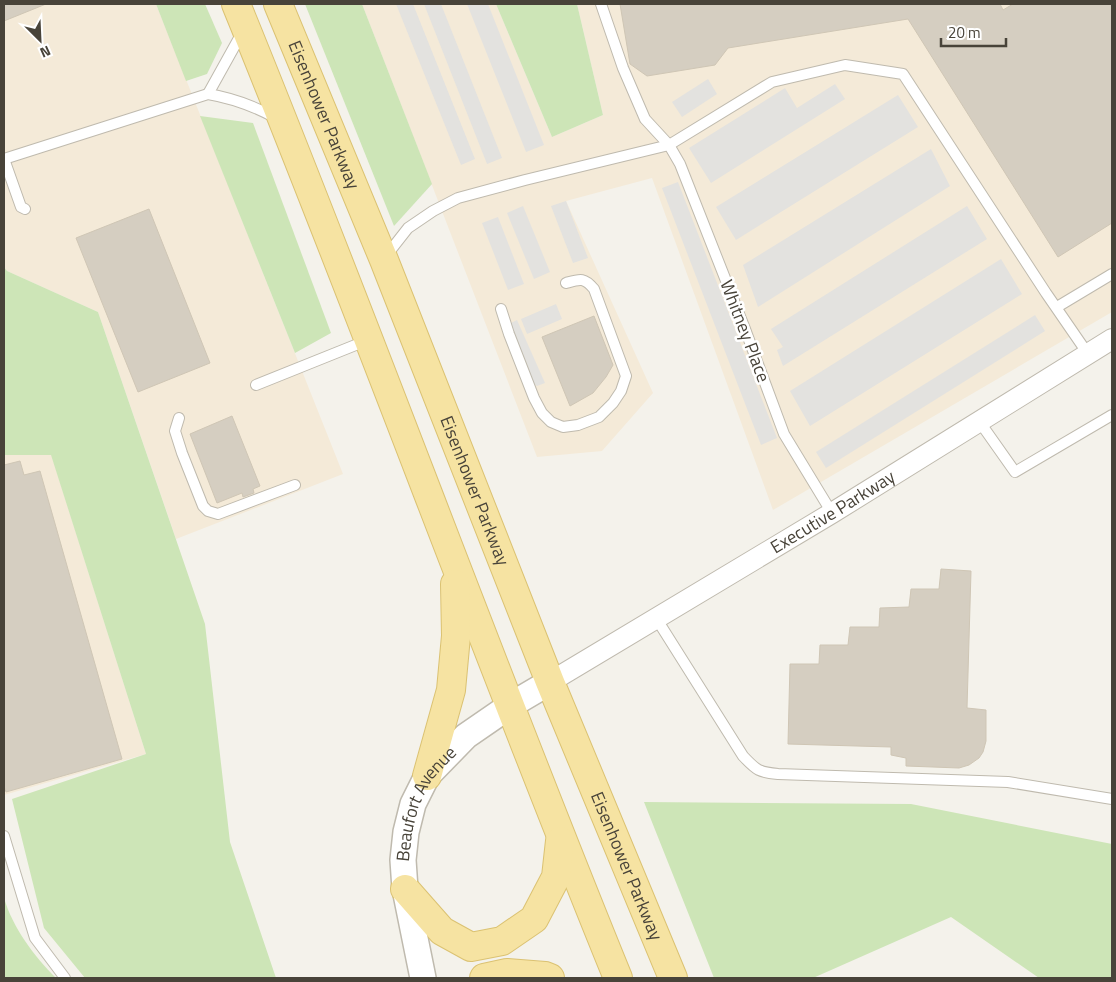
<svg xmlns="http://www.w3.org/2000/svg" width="1116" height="982" viewBox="0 0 1116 982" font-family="'Titillium Web',sans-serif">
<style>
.commercial{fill:#f4ead8}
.green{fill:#cde5b7}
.parking{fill:#e3e2df}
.building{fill:#d5cec1;stroke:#cfc6b5}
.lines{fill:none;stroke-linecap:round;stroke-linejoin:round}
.service-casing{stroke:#bfbaae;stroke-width:12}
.minor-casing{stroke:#bfbaae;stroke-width:22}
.tertiary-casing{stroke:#bfbaae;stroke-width:28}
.primary-casing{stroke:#dbc272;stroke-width:30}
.service{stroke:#fff;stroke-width:10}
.minor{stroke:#fff;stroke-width:20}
.tertiary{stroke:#fff;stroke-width:25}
.primary{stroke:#f6e3a2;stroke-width:28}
.labels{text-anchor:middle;stroke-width:5;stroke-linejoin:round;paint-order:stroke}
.street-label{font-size:18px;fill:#484339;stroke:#fff}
</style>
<rect width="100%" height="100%" fill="#f4f2eb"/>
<g class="commercial">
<path d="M 4,4 L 156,4 L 343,474 L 176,539 L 98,312 L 7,271 L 4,267 Z"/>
<path d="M 362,4 L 496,4 L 552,137 L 603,115 L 577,4 L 1112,4 L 1112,312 L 773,510 L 652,178 L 566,201 L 653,393 L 602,451 L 537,457 Z"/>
<path d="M 51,454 L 146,754 L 4,795 L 4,455 Z"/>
</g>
<g class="green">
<path d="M 156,4 L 205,4 L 222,43 L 207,74 L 186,81 Z"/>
<path d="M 305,4 L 362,4 L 432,184 L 394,226 Z"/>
<path d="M 496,4 L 577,4 L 603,115 L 552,137 Z"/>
<path d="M 200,116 L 253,123 L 331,333 L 295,353 Z"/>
<path d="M 4,267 L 7,271 L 98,312 L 205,624 L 230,842 L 276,978 L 85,978 L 44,928 L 12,799 L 146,754 L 51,455 L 4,455 Z"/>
<path d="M 644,802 L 911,804 L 1112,844 L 1112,978 L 1039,978 L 951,917 L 813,978 L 714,978 Z"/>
<path d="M 4,898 C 13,928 34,956 56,978 L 4,978 Z"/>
</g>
<g class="parking">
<path d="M 396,4 L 413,4 L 475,159 L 461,165 Z"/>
<path d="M 424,4 L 441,4 L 502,158 L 487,164 Z"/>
<path d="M 467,4 L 488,4 L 544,145 L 526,152 Z"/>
<path d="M 708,79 L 717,94 L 682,117 L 672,102 Z"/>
<path d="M 835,84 L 845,99 L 711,183 L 689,148 L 785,88 L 797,108 Z"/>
<path d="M 898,95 L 918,127 L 736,240 L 716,207 Z"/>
<path d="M 931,149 L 950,186 L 758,307 L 743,265 Z"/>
<path d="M 678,182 L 777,438 L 761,445 L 662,188 Z"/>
<path d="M 566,201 L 588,258 L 573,263 L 551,206 Z"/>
<path d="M 523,206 L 550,272 L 534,279 L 507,213 Z"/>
<path d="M 967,206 L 987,239 L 783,366 L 777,350 L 783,347 L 771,329 Z"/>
<path d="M 498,217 L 524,284 L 508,290 L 482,223 Z"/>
<path d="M 1001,259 L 1022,294 L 810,426 L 790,391 Z"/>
<path d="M 556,304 L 562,319 L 527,334 L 521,319 Z"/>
<path d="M 1035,315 L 1045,331 L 826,468 L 816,452 Z"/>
<path d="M 517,320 L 545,383 L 537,386 L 533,383 L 507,325 Z"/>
</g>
<g class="building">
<path d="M 4,4 L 46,4 L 4,21 Z"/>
<path d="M 620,4 L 1000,4 L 1003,10 L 1013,4 L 1112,4 L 1112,223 L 1058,257 L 908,19 L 728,48 L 715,65 L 647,76 L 630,64 Z"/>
<path d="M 149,209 L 210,363 L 138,392 L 76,238 Z"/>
<path d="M 594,316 L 613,365 L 606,377 L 593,393 L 570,406 L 542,337 Z"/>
<path d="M 232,416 L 260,486 L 253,489 L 254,493 L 243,497 L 242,493 L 217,503 L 190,434 Z"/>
<path d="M 20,461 L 24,475 L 40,471 L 122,759 L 6,792 L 4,786 L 4,465 Z"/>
<path d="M 941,569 L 971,571 L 967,708 L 986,710 L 986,741 L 983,752 L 979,758 L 969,765 L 959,768 L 906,766 L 906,758 L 891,755 L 891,747 L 788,744 L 790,664 L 819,664 L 820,645 L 848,645 L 850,627 L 879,627 L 880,608 L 909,607 L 911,589 L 939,589 Z"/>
</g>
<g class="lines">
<g class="service-casing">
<g id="service">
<path d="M 601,4 L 623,68 L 645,119 L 669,145 L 680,164 L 745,329 L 784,434 L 832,513"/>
<path d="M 208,94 L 243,31"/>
<path d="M 4,159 L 208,94 C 232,98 254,106 276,118"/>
<path d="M 4,159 L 21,207 L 25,209"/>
<path d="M 386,256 L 408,228 L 433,211 L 458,198 L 525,180 L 669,145 L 772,82 L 845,65 L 903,74 L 1046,293 L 1088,354"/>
<path d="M 1057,307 L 1112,274"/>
<path d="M 501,309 L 509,334 L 534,398 L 542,413 L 551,422 L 563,427 L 578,425 L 599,417 L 613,403 L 621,391 L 626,376 L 594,289 C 584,277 580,279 566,283"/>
<path d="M 256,385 L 368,340"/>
<path d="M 179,418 L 175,431 L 182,453 L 203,506 L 208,511 L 218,514 L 295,485"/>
<path d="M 979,421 L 1015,472 L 1112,415"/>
<path d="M 656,618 L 743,756 C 757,771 759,772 778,774 L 1008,782 L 1112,799"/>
<path d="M 4,836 L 35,938 L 65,978"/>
</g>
</g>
<g class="minor-casing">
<g id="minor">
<path id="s1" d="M 550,682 L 832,513 L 1112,339"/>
</g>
</g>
<g class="tertiary-casing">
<g id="tertiary">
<path id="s2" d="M 423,978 L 405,889 L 403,860 L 406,832 L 413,804 L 427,776 L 466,736 L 511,705 L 550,682"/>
</g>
</g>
<g class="primary-casing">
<g id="primary">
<path d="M 236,4 C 368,327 486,655 618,978"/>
<path id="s3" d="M 278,4 L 384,260 L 550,682 L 673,978"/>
<path d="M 427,776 L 451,690 L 456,636 L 455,584"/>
<path d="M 405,889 L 442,931 L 471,947 L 502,941 L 534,919 L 556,877 L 560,841"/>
<path d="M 484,978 L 507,973 L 545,976 L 550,978"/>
</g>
</g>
<use href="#service" class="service"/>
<use href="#minor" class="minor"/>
<use href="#tertiary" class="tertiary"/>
<use href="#primary" class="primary"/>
</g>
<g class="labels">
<g class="street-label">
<text dy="6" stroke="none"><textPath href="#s3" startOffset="120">Eisenhower Parkway</textPath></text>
<text transform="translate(745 331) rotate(69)" y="6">Whitney Place</text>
<text dy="6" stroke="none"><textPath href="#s3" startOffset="525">Eisenhower Parkway</textPath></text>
<text dy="6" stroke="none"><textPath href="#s1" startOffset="330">Executive Parkway</textPath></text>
<text dy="6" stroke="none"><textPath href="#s2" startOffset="182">Beaufort Avenue</textPath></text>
<text dy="6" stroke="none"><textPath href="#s3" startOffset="930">Eisenhower Parkway</textPath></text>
</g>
</g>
<rect width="1116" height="982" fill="none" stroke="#484339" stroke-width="10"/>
<g transform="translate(40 40) rotate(156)" stroke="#ffffff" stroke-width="4" paint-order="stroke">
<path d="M0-4L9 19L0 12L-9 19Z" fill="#484339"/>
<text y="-8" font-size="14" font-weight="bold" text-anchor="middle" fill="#484339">N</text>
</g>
<path d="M941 38v8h65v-8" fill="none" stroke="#484339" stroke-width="2.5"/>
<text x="948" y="38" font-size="15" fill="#484339" stroke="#ffffff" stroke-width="4" paint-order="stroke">20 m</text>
</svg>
